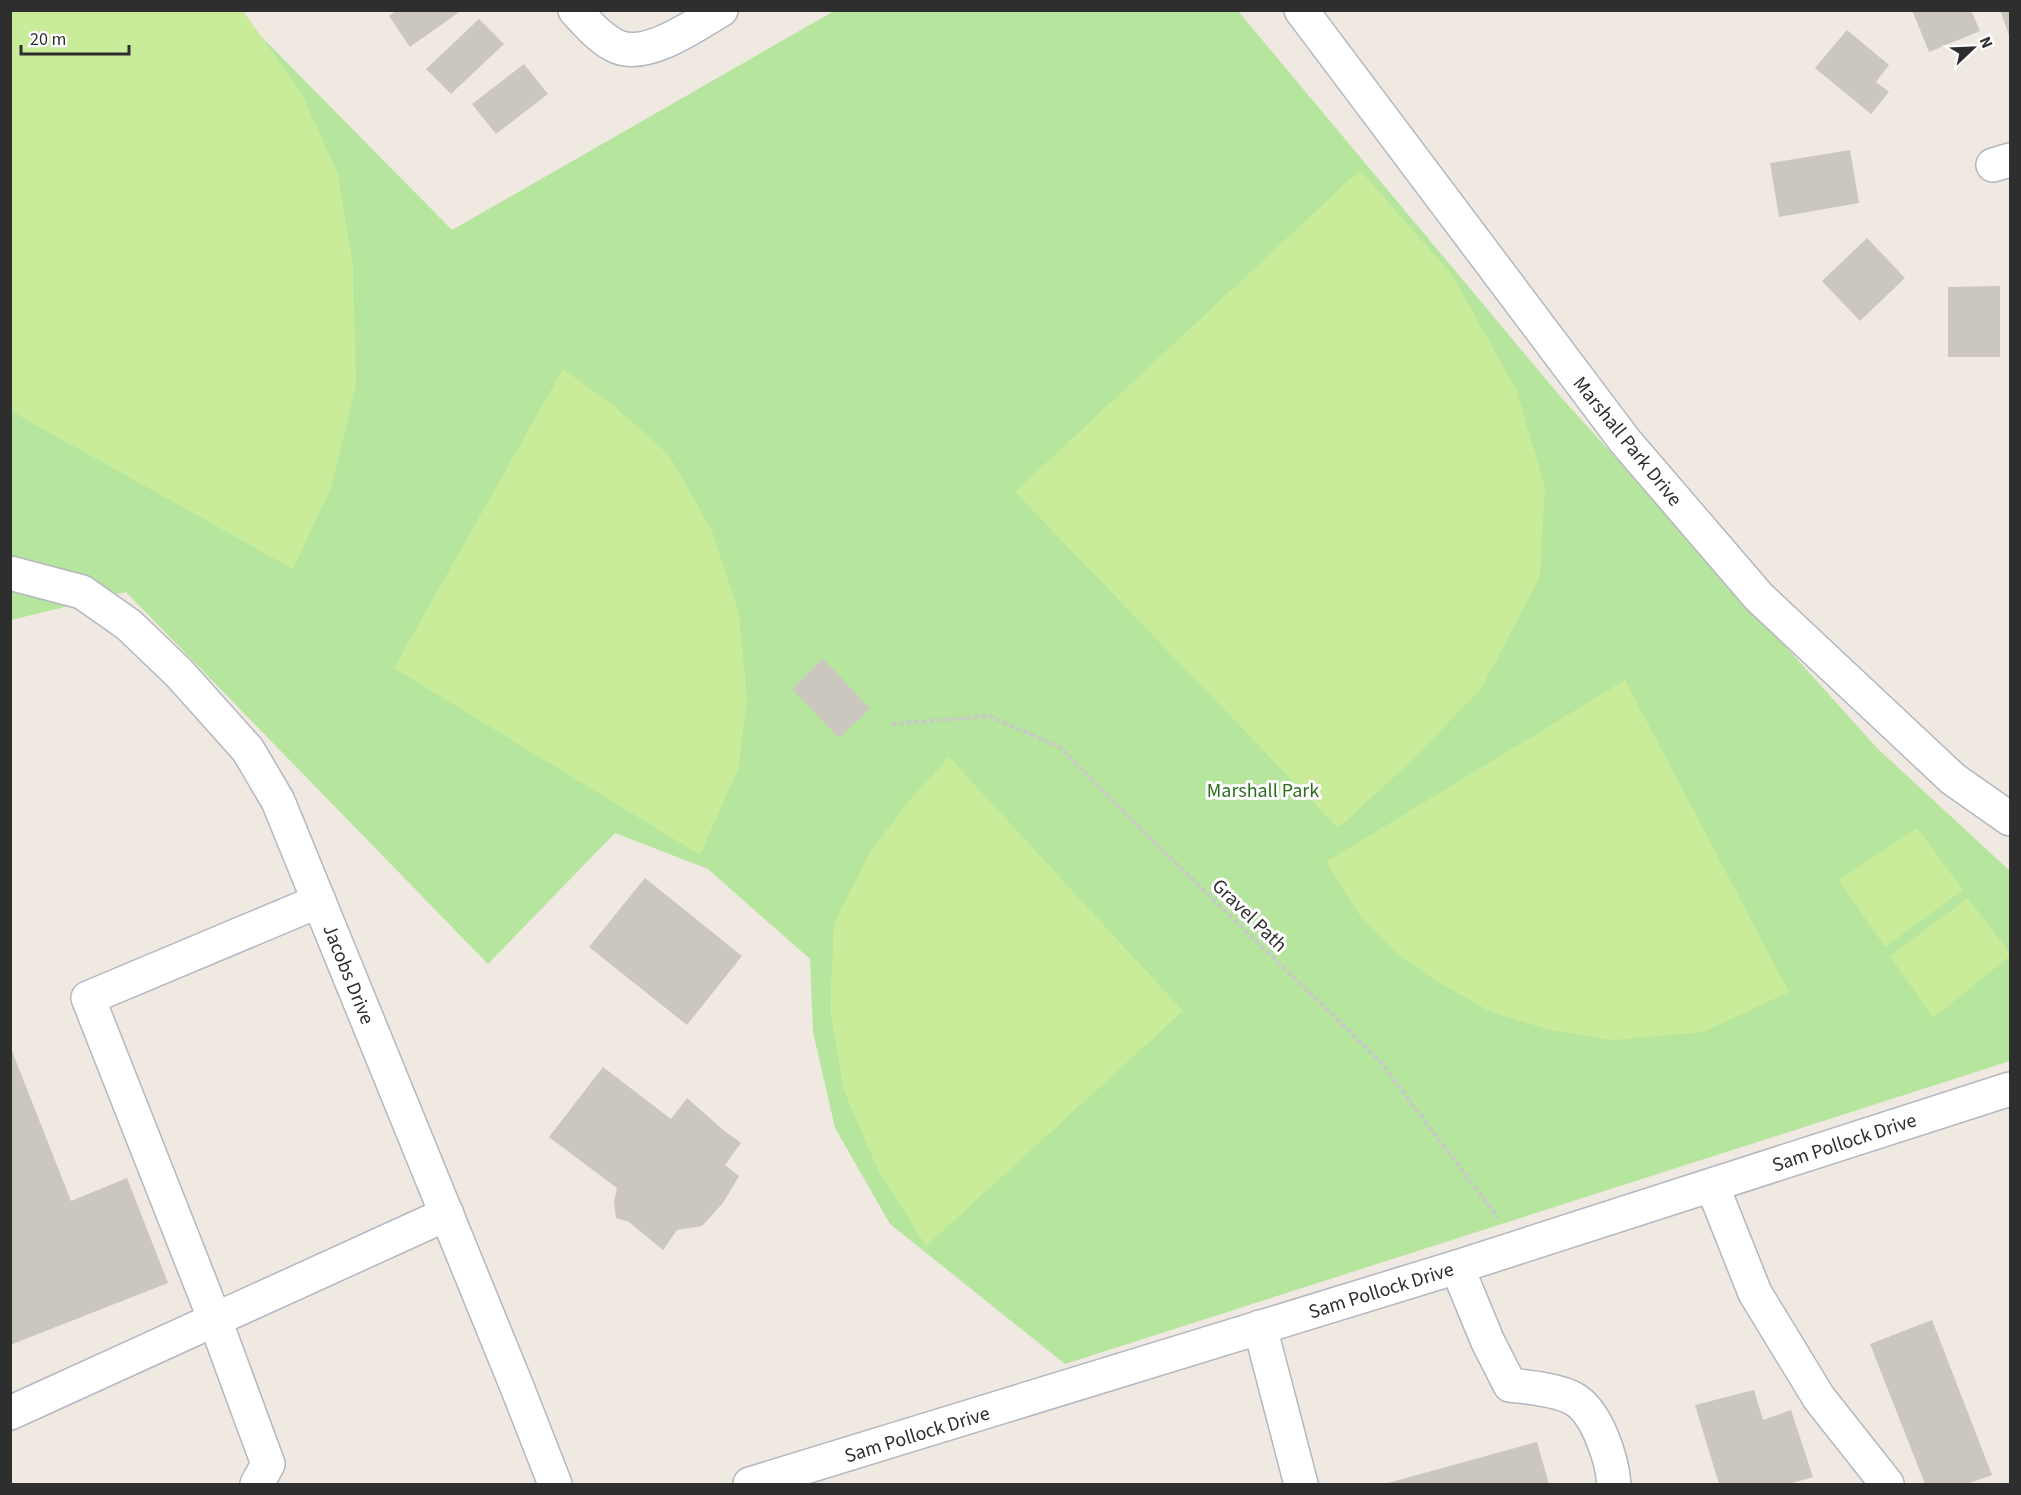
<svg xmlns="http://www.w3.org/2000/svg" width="2021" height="1495" viewBox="0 0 2021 1495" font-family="'Source Sans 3',sans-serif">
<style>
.green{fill:#b6e59e}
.pitch{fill:#c9ec9a}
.building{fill:#cbc7bf}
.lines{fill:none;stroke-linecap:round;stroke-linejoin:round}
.minor-casing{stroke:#b4b7c1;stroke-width:36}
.path{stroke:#c9c9c9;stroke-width:4;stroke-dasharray:4.5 3;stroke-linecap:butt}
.minor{stroke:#fff;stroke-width:33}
.labels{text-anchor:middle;stroke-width:6;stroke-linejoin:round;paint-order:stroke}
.street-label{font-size:20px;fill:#2e2e2e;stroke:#fff}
.park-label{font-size:20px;fill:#2c6e1b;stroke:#fff}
</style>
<rect width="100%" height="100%" fill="#efe9e1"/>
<path class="green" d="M 10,11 L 236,11 L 452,230 L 834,11 L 1238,11 L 1559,395 L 1877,748 L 2010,871 L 2010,1061 L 1065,1364 L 890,1224 L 835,1128 L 813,1032 L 810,959 L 708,869 L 615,833 L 488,964 L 126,592 L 11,620 Z"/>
<g class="pitch">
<path d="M 15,10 L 243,11 L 301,92 L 338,174 L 353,266 L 356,386 L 331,488 L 293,569 L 11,411 L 10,19 Z"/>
<path d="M 1360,170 L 1452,275 L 1516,389 L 1545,487 L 1540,577 L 1481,689 L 1406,766 L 1338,828 L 1015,492 Z"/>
<path d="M 563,369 L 614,406 L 669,455 L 712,531 L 739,614 L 747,699 L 738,769 L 700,855 L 394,668 Z"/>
<path d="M 1625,680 L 1789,992 L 1703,1032 L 1614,1040 L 1550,1030 L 1489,1011 L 1436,981 L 1399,955 L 1361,917 L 1326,862 Z"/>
<path d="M 949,757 L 1183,1011 L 926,1246 L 878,1170 L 844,1091 L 830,1010 L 834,923 L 870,852 L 907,803 Z"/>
<path d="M 1917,828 L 1963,890 L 1885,947 L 1839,880 Z"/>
<path d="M 1968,898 L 2010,953 L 2010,956 L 1933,1018 L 1890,956 Z"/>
</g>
<g class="building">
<path d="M 397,10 L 462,10 L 410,47 L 389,16 Z"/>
<path d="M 1912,10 L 1971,10 L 1980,31 L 1929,52 Z"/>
<path d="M 2000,10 L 2010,10 L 2010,38 Z"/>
<path d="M 479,19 L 504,44 L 451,94 L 426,69 Z"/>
<path d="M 1847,30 L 1889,65 L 1876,82 L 1889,92 L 1871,114 L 1815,68 Z"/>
<path d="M 524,64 L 548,94 L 496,134 L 472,104 Z"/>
<path d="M 1850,150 L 1859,203 L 1779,217 L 1770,163 Z"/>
<path d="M 1867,238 L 1905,278 L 1860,321 L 1822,281 Z"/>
<path d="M 2000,286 L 2000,357 L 1948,357 L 1948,287 Z"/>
<path d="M 823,658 L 870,709 L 839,738 L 792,689 Z"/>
<path d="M 645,878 L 742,956 L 687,1025 L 589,947 Z"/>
<path d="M 10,1046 L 71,1201 L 127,1178 L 168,1283 L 10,1345 Z"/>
<path d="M 603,1067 L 671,1119 L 687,1098 L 722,1129 L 741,1143 L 725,1165 L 739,1176 L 723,1203 L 702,1226 L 677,1230 L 663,1250 L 629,1222 L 616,1218 L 614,1202 L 617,1188 L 549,1137 Z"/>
<path d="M 1932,1320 L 1992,1475 L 1967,1484 L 1925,1484 L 1870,1344 Z"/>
<path d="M 1754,1390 L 1763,1420 L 1791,1410 L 1813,1477 L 1789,1484 L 1719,1484 L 1695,1405 Z"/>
<path d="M 1537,1442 L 1549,1484 L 1384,1484 Z"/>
</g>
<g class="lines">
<g class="minor-casing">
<g id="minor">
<path d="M 575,10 C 587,23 601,40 618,47 C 648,59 695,25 721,10"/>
<path d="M 1301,10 L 1625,441 L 1759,597 L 1953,779 L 2010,819"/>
<path d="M 1993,165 L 2010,160"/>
<path d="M 10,573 L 82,592 L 129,625 L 179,673 L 248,750 L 278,801 L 517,1387 L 555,1484"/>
<path d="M 1712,1185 L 1755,1293 L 1819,1398 L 1887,1484"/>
<path d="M 1457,1267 L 1488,1342 L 1510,1385 C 1527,1387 1559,1390 1574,1399 C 1597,1412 1612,1459 1614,1484"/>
<path d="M 1260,1327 L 1301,1484"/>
<path d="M 10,1413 L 447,1214"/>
<path d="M 257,1484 L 268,1464 L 215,1320 L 88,998 L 319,901"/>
<path d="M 750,1484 L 1457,1267 L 2010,1089"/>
</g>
</g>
<path class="path" d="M 892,724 L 989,716 L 1060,747 L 1157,845 L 1378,1059 L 1498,1218"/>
<use href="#minor" class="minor"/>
</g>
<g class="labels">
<g class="street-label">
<text transform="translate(1628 441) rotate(51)" y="7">Marshall Park Drive</text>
<text transform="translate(1250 915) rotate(44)" y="7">Gravel Path</text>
<text transform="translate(349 974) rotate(68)" y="7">Jacobs Drive</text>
<text transform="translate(1844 1142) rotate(-18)" y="7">Sam Pollock Drive</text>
<text transform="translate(1381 1290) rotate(-17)" y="7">Sam Pollock Drive</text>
<text transform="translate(917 1434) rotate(-17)" y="7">Sam Pollock Drive</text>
</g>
<g class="park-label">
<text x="1263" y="797">Marshall Park</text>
</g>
</g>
<rect width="2021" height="1495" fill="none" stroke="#2e2e2e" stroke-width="24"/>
<g transform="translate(1973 48) rotate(67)" stroke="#ffffff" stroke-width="4.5" paint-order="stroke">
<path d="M0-4.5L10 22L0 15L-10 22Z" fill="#2e2e2e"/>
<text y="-9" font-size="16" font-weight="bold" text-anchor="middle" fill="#2e2e2e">N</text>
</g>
<path d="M21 45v9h108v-9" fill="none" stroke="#2e2e2e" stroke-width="3"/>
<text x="30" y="45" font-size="18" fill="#2e2e2e" stroke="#ffffff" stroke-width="4.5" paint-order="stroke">20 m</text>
</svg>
